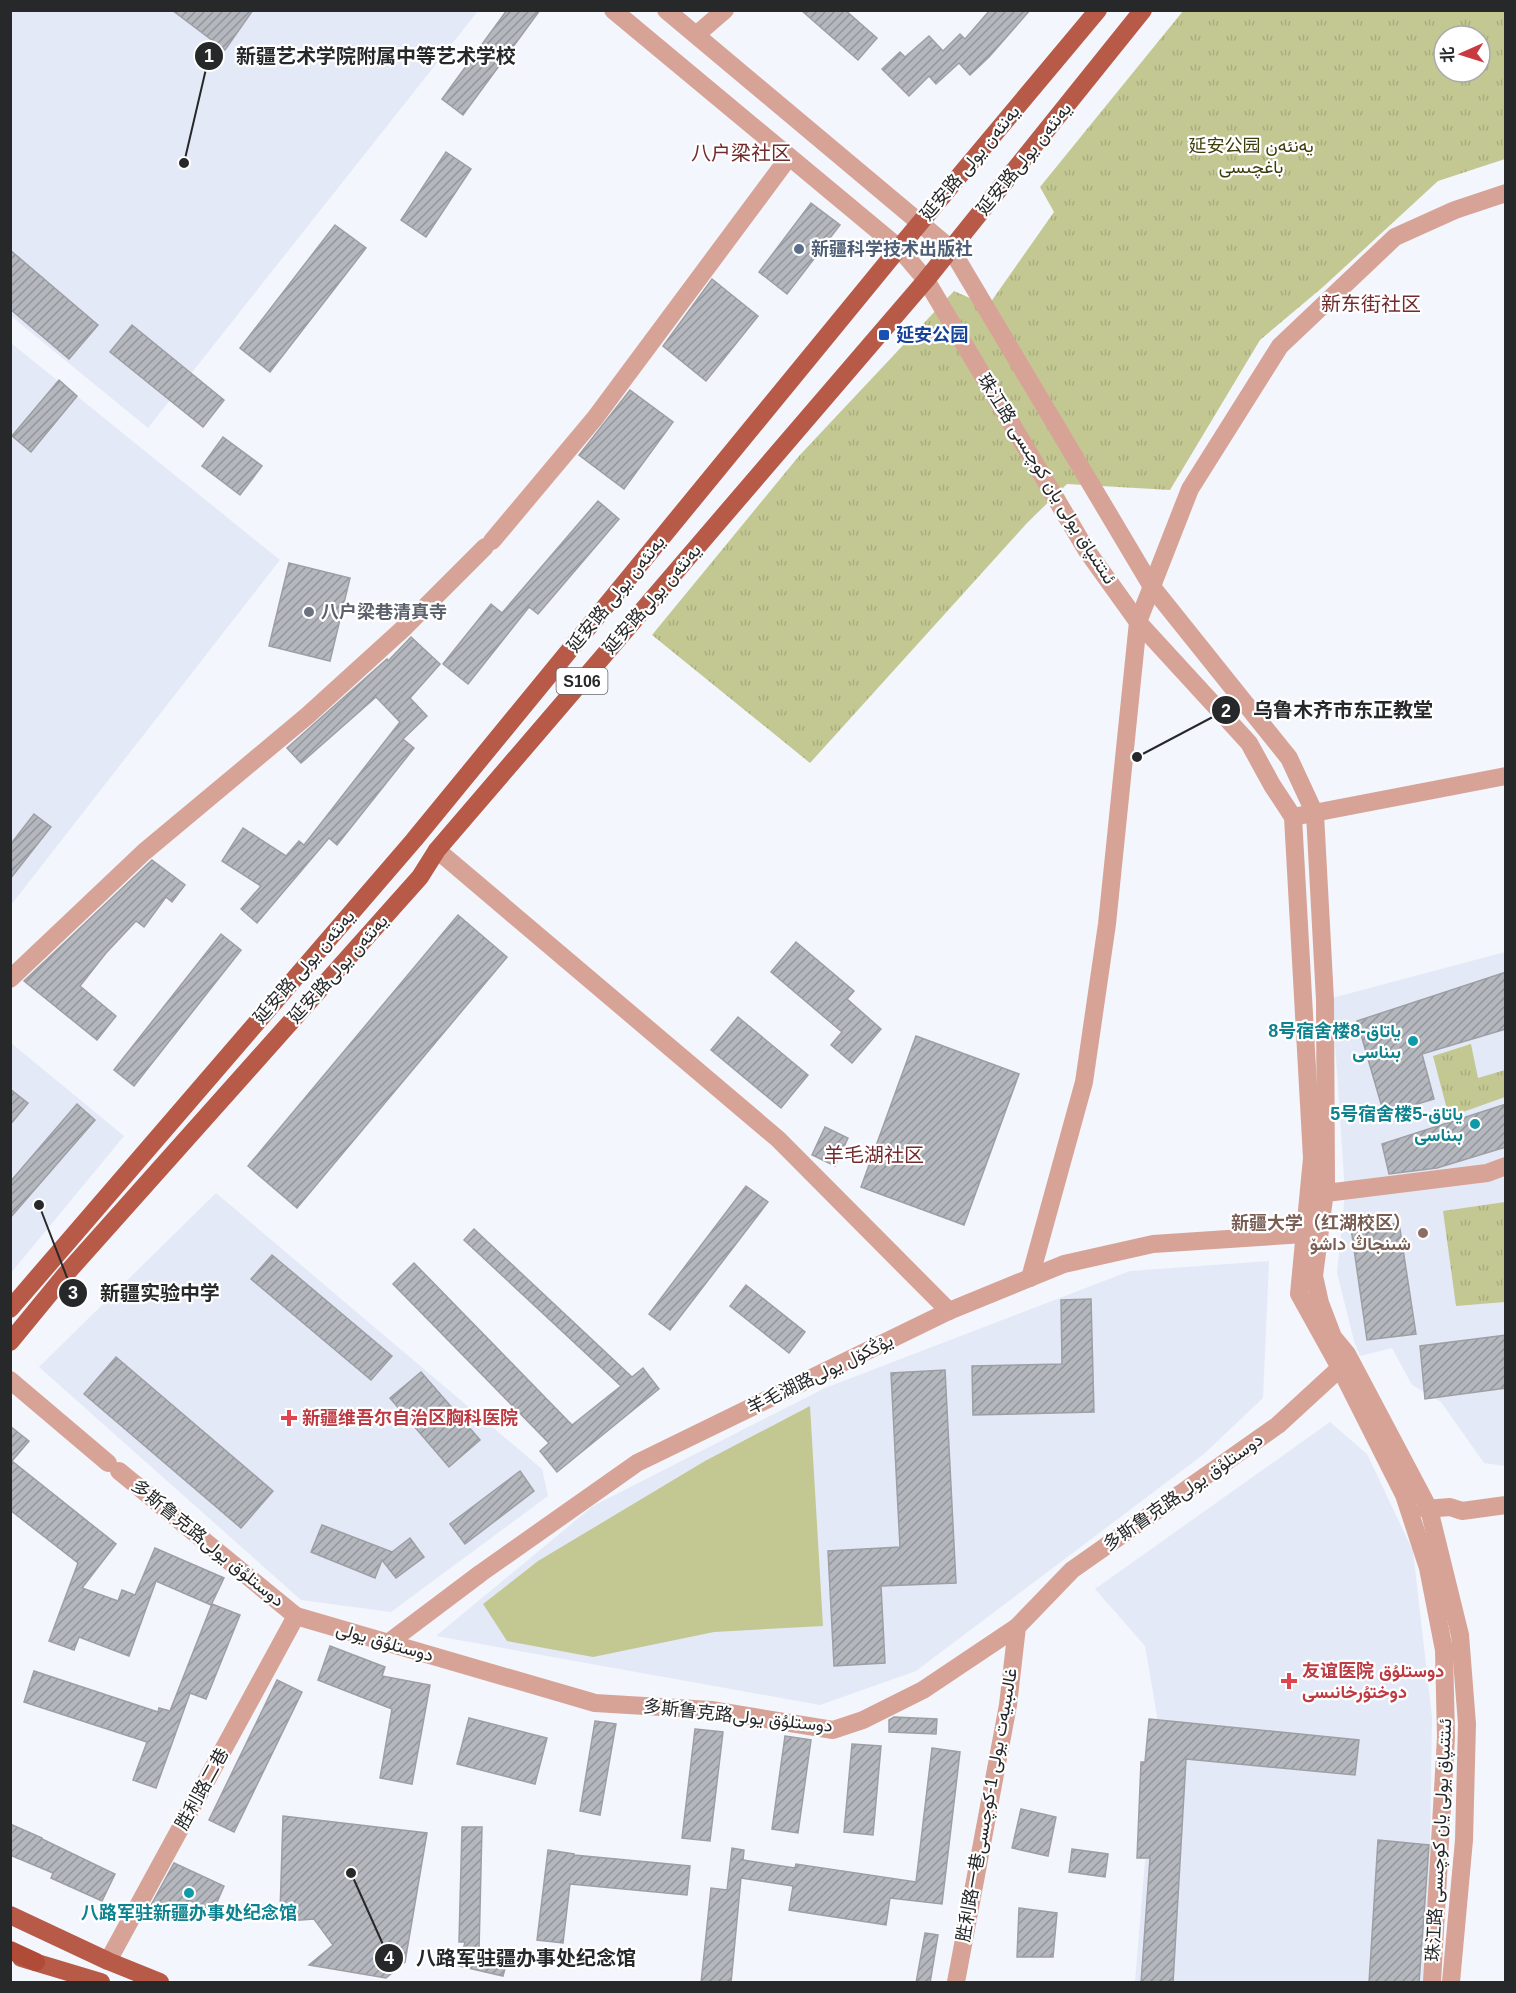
<svg xmlns="http://www.w3.org/2000/svg" width="1516" height="1993" viewBox="0 0 1516 1993" font-family="Helvetica,Vazirmatn,'Noto Sans SC',sans-serif">
<style>
.built{fill:#e3e9f6}
.park{fill:url(#park-tufts);fill-rule:evenodd}
.garden{fill:#c3c892}
.building{fill:url(#building-hatch);stroke:#9d9fa5;stroke-width:1.5}
.lines{fill:none;stroke-linecap:round;stroke-linejoin:round}
.minor{stroke:#d8a397;stroke-width:18}
.tertiary{stroke:#d8a397;stroke-width:18}
.primary{stroke:#b75a47;stroke-width:18}
.trunk{stroke:#b04b37;stroke-width:18}
.service-dot{fill:#5c6f8a;stroke:#fff;stroke-width:2}
.transit-dot{fill:#1a4fb4;stroke:#fff;stroke-width:2}
.worship-dot{fill:#6b7280;stroke:#fff;stroke-width:2}
.culture-dot{fill:#0f9aa8;stroke:#fff;stroke-width:2}
.education-dot{fill:#8d6e63;stroke:#fff;stroke-width:2}
.health-dot{fill:#e0444e;stroke:#fff;stroke-width:2}
.labels{text-anchor:middle;stroke-width:4.5;stroke-linejoin:round;paint-order:stroke}
.shield{fill:#fff;stroke:#68686a;stroke-width:1.5}
.shield-label{font-size:16px;font-weight:bold;fill:#27282a}
.park-label{font-size:18px;fill:#3c3e0a;stroke:#fff}
.street-label{font-size:18px;fill:#27282a;stroke:#fff}
.service-label{font-size:18px;font-weight:bold;fill:#4e5e75;stroke:#fff;text-anchor:start}
.transit-label{font-size:18px;font-weight:bold;fill:#164399;stroke:#fff;text-anchor:start}
.worship-label{font-size:18px;font-weight:bold;fill:#5b616d;stroke:#fff;text-anchor:start}
.culture-label{font-size:18px;font-weight:bold;fill:#0d838f;stroke:#fff;text-anchor:end}
.education-label{font-size:18px;font-weight:bold;fill:#785e54;stroke:#fff;text-anchor:end}
.health-label{font-size:18px;font-weight:bold;fill:#be3a42;stroke:#fff;text-anchor:start}
.neighbourhood-label{font-size:20px;fill:#722b2c;stroke:#fff}
.leader{fill:none;stroke:#27282a;stroke-width:2}
.callout-dot{fill:#27282a;stroke:#fff;stroke-width:2}
.mark-label{font-size:18px;text-anchor:middle;font-weight:bold;fill:#fff}
.callout-label{font-size:20px;text-anchor:middle;font-weight:bold;fill:#27282a;stroke:#fff;stroke-width:4.5;stroke-linejoin:round;paint-order:stroke}
</style>
<defs>
<pattern id="park-tufts" width="24" height="20" patternUnits="userSpaceOnUse" patternTransform="scale(1.5)"><rect width="24" height="20" fill="#c3c892"/><path d="M3 7l-1-3M5 7V3M7 7l1-3M15 17l-1-3M17 17v-4M19 17l1-3" fill="none" stroke="#a8ac7e"/></pattern>
<pattern id="building-hatch" width="6" height="6" patternUnits="userSpaceOnUse" patternTransform="scale(1.5)"><rect width="6" height="6" fill="#b4b7bd"/><path d="M-1 1l2-2M0 6l6-6M5 7l2-2" fill="none" stroke="#92959a"/></pattern>
</defs>
<rect width="100%" height="100%" fill="#f3f6fc"/>
<g class="built">
<path d="M 10,11 L 478,11 L 148,428 L 11,316 Z"/>
<path d="M 11,343 L 280,560 L 11,905 Z"/>
<path d="M 1505,952 L 1505,1466 L 1484,1463 L 1441,1402 L 1412,1385 L 1392,1348 L 1360,1356 L 1354,1341 L 1337,1273 L 1345,1193 L 1332,998 Z"/>
<path d="M 11,1043 L 124,1136 L 11,1273 Z"/>
<path d="M 216,1193 L 542,1469 L 548,1496 L 391,1612 L 301,1600 L 39,1367 Z"/>
<path d="M 1269,1261 L 1263,1398 L 1204,1454 L 916,1671 L 820,1705 L 436,1636 L 593,1506 L 825,1388 L 1130,1271 Z"/>
<path d="M 1330,1422 L 1367,1454 L 1413,1551 L 1432,1717 L 1428,1982 L 1135,1982 L 1157,1716 L 1145,1646 L 1095,1589 Z"/>
</g>
<g class="park">
<path d="M 1183,11 L 1505,11 L 1505,159 L 1438,181 L 1323,287 L 1260,340 L 1170,490 L 1067,484 L 1027,523 L 810,763 L 652,635 L 799,456 L 954,291 L 988,306 L 1054,212 L 1040,187 ZM 1444,36 L 1480,36 L 1480,72 L 1444,72 Z"/>
<path d="M 1471,1044 L 1478,1078 L 1505,1070 L 1505,1097 L 1449,1117 L 1433,1056 Z"/>
<path d="M 1505,1202 L 1505,1302 L 1456,1306 L 1443,1211 Z"/>
</g>
<path class="garden" d="M 810,1406 L 823,1626 L 714,1632 L 593,1657 L 507,1641 L 483,1604 L 538,1561 L 705,1461 Z"/>
<g class="building">
<path d="M 172,10 L 253,10 L 225,50 Z"/>
<path d="M 507,10 L 540,10 L 463,115 L 442,99 Z"/>
<path d="M 801,10 L 845,10 L 877,38 L 858,60 Z"/>
<path d="M 990,10 L 1030,10 L 989,57 L 970,75 L 959,63 L 936,84 L 929,76 L 909,96 L 882,69 L 900,52 L 905,57 L 929,36 L 943,51 L 960,34 L 965,39 Z"/>
<path d="M 446,152 L 471,169 L 426,237 L 401,220 Z"/>
<path d="M 811,203 L 840,225 L 787,294 L 759,272 Z"/>
<path d="M 335,225 L 366,248 L 270,372 L 240,348 Z"/>
<path d="M 10,250 L 98,325 L 69,359 L 10,309 Z"/>
<path d="M 712,279 L 758,316 L 706,381 L 663,346 Z"/>
<path d="M 132,325 L 224,400 L 203,427 L 110,352 Z"/>
<path d="M 59,380 L 77,396 L 31,452 L 12,436 Z"/>
<path d="M 630,390 L 673,422 L 624,489 L 579,455 Z"/>
<path d="M 223,437 L 262,466 L 240,495 L 202,466 Z"/>
<path d="M 598,501 L 619,519 L 538,614 L 529,607 L 468,684 L 443,664 L 491,604 L 502,613 Z"/>
<path d="M 289,563 L 350,578 L 330,661 L 269,646 Z"/>
<path d="M 411,637 L 440,664 L 410,698 L 427,716 L 403,739 L 414,748 L 337,845 L 329,838 L 257,923 L 241,909 L 261,886 L 222,861 L 243,828 L 286,856 L 299,841 L 304,845 L 400,722 L 376,697 L 301,763 L 287,748 L 387,659 L 388,661 Z"/>
<path d="M 34,814 L 51,827 L 10,879 L 10,845 Z"/>
<path d="M 152,860 L 185,885 L 172,902 L 166,897 L 144,927 L 136,921 L 106,953 L 80,986 L 116,1016 L 97,1040 L 24,981 Z"/>
<path d="M 458,915 L 507,957 L 297,1208 L 248,1166 Z"/>
<path d="M 221,934 L 241,950 L 134,1086 L 114,1070 Z"/>
<path d="M 796,942 L 854,991 L 847,999 L 881,1029 L 852,1063 L 831,1045 L 842,1032 L 771,972 Z"/>
<path d="M 1506,972 L 1506,1029 L 1422,1054 L 1434,1099 L 1384,1114 L 1357,1021 Z"/>
<path d="M 738,1017 L 808,1075 L 781,1108 L 711,1050 Z"/>
<path d="M 916,1036 L 1019,1074 L 964,1225 L 861,1187 Z"/>
<path d="M 10,1089 L 28,1103 L 10,1125 Z"/>
<path d="M 77,1104 L 95,1120 L 10,1218 L 10,1182 Z"/>
<path d="M 1506,1104 L 1506,1147 L 1437,1168 L 1389,1174 L 1382,1144 Z"/>
<path d="M 825,1127 L 848,1138 L 835,1166 L 812,1155 Z"/>
<path d="M 746,1186 L 768,1202 L 670,1330 L 649,1314 Z"/>
<path d="M 1399,1223 L 1416,1334 L 1367,1340 L 1351,1228 Z"/>
<path d="M 474,1229 L 632,1377 L 643,1368 L 659,1389 L 557,1472 L 540,1451 L 549,1443 L 393,1284 L 414,1263 L 572,1425 L 621,1386 L 464,1240 Z"/>
<path d="M 272,1255 L 392,1356 L 371,1380 L 251,1279 Z"/>
<path d="M 746,1285 L 805,1332 L 789,1353 L 730,1306 Z"/>
<path d="M 1091,1299 L 1094,1412 L 973,1415 L 972,1366 L 1062,1364 L 1061,1300 Z"/>
<path d="M 1506,1335 L 1506,1388 L 1425,1399 L 1420,1346 Z"/>
<path d="M 116,1357 L 273,1491 L 241,1528 L 84,1394 Z"/>
<path d="M 945,1370 L 956,1583 L 881,1586 L 885,1663 L 834,1666 L 828,1551 L 900,1547 L 891,1373 Z"/>
<path d="M 421,1372 L 480,1440 L 449,1467 L 390,1398 Z"/>
<path d="M 10,1426 L 29,1441 L 12,1461 L 116,1544 L 82,1588 L 118,1601 L 122,1590 L 135,1595 L 155,1548 L 224,1578 L 211,1605 L 156,1581 L 129,1656 L 79,1637 L 74,1650 L 49,1641 L 78,1563 L 10,1510 Z"/>
<path d="M 520,1471 L 534,1491 L 465,1544 L 450,1524 Z"/>
<path d="M 322,1525 L 392,1552 L 410,1538 L 424,1557 L 396,1578 L 382,1560 L 375,1578 L 311,1552 Z"/>
<path d="M 212,1604 L 240,1615 L 206,1699 L 190,1693 L 156,1788 L 133,1780 L 147,1742 L 24,1702 L 34,1671 L 158,1712 L 159,1708 L 170,1711 Z"/>
<path d="M 330,1646 L 385,1667 L 382,1676 L 430,1685 L 412,1784 L 380,1778 L 392,1709 L 318,1680 Z"/>
<path d="M 277,1680 L 302,1692 L 234,1832 L 209,1820 Z"/>
<path d="M 894,1717 L 937,1719 L 936,1734 L 889,1732 L 889,1720 Z"/>
<path d="M 469,1718 L 547,1738 L 535,1784 L 457,1764 Z"/>
<path d="M 1149,1719 L 1359,1740 L 1355,1775 L 1186,1759 L 1173,1983 L 1141,1983 L 1150,1858 L 1137,1858 L 1141,1762 L 1145,1762 Z"/>
<path d="M 595,1721 L 616,1724 L 600,1815 L 580,1811 Z"/>
<path d="M 695,1729 L 723,1732 L 710,1841 L 682,1838 Z"/>
<path d="M 785,1736 L 811,1740 L 798,1833 L 772,1829 Z"/>
<path d="M 852,1744 L 881,1746 L 873,1835 L 844,1832 Z"/>
<path d="M 932,1748 L 960,1752 L 942,1904 L 890,1898 L 886,1925 L 789,1910 L 793,1886 L 741,1878 L 731,1983 L 701,1983 L 711,1888 L 727,1890 L 732,1848 L 744,1850 L 743,1860 L 795,1868 L 796,1864 L 916,1882 Z"/>
<path d="M 1021,1809 L 1056,1817 L 1048,1856 L 1012,1848 Z"/>
<path d="M 283,1816 L 427,1833 L 405,1962 L 386,1978 L 309,1965 L 333,1945 L 314,1919 L 287,1921 L 280,1913 Z"/>
<path d="M 10,1824 L 42,1838 L 42,1839 L 115,1874 L 102,1901 L 51,1878 L 53,1873 L 10,1855 Z"/>
<path d="M 462,1827 L 482,1827 L 479,1951 L 508,1957 L 503,1976 L 459,1966 L 465,1942 L 459,1942 Z"/>
<path d="M 1378,1840 L 1429,1845 L 1419,1983 L 1369,1983 Z"/>
<path d="M 1072,1849 L 1108,1854 L 1105,1877 L 1069,1872 Z"/>
<path d="M 548,1850 L 574,1854 L 574,1855 L 690,1866 L 687,1895 L 570,1884 L 563,1943 L 537,1940 Z"/>
<path d="M 174,1863 L 224,1886 L 213,1911 L 189,1900 L 180,1920 L 150,1907 Z"/>
<path d="M 1019,1908 L 1057,1913 L 1053,1957 L 1017,1957 Z"/>
<path d="M 925,1933 L 938,1935 L 930,1983 L 916,1983 Z"/>
</g>
<g class="lines">
<g class="minor">
<path d="M 696,35 L 725,10"/>
<path d="M 492,541 L 595,418 L 789,157"/>
<path d="M 1293,817 L 1506,776"/>
<path d="M 437,850 L 778,1139 L 949,1311"/>
<path d="M 10,979 L 144,852 L 307,716 L 405,627 L 485,547"/>
<path d="M 1326,1193 L 1487,1173 L 1506,1166"/>
<path d="M 1030,1278 L 1084,1082 L 1107,924 L 1138,622 L 1190,489 L 1280,346 L 1395,237 L 1455,210 L 1506,193"/>
<path d="M 10,1380 L 108,1463"/>
<path d="M 119,1471 L 296,1616 L 595,1703 L 711,1710 L 833,1730 L 863,1720 L 923,1690 L 1017,1627"/>
<path d="M 1425,1509 L 1450,1507 L 1462,1511 L 1506,1505"/>
<path d="M 388,1643 L 481,1573 L 637,1463 L 949,1311 L 1064,1264 L 1153,1244 L 1304,1234"/>
<path d="M 108,1961 L 296,1616"/>
</g>
<g class="tertiary">
<path d="M 613,10 L 899,248 L 926,280 L 1087,551 L 1138,622 L 1249,743 L 1272,785 L 1293,817 L 1312,1158 L 1299,1294 L 1340,1368 L 1404,1495 L 1428,1568 L 1444,1650 L 1446,1737 L 1432,1982"/>
<path d="M 666,10 L 951,249 L 1152,587 L 1289,758 L 1315,814 L 1325,1000 L 1326,1183 L 1314,1276 L 1320,1303 L 1333,1337 L 1347,1354 L 1429,1509 L 1460,1635 L 1467,1724 L 1464,1840 L 1451,1982"/>
<path d="M 956,1982 L 1008,1705 L 1017,1627 L 1072,1570 L 1278,1425 L 1340,1368 L 1345,1358"/>
</g>
<g class="primary">
<path d="M 10,1309 L 414,840 L 899,248 L 1098,10"/>
<path d="M 10,1342 L 65,1275 L 420,877 L 437,850 L 926,280 L 1143,10"/>
<path d="M 10,1915 L 108,1961 L 160,1982"/>
<path d="M 21,1958 L 101,1982"/>
</g>
<path class="trunk" d="M 10,1950 L 36,1962"/>
</g>
<circle class="service-dot" cx="799" cy="249" r="6"/>
<rect class="transit-dot" x="878" y="329" width="12" height="12" rx="3"/>
<circle class="worship-dot" cx="309" cy="612" r="6"/>
<g class="culture-dot">
<circle cx="1413" cy="1041" r="6"/>
<circle cx="1475" cy="1124" r="6"/>
<circle cx="189" cy="1893" r="6"/>
</g>
<circle class="education-dot" cx="1423" cy="1233" r="6"/>
<g class="health-dot">
<path d="M286 1409h6v6h6v6h-6v6h-6v-6h-6v-6h6z"/>
<path d="M1286 1672h6v6h6v6h-6v6h-6v-6h-6v-6h6z"/>
</g>
<g class="labels">
<rect class="shield" x="556.5" y="668" width="51" height="26" rx="4.5"/>
<g class="shield-label">
<text x="582" y="687">S106</text>
</g>
<g class="park-label">
<text x="1251" y="152">延安公园 يەنئەن<tspan x="1251" dy="21">باغچىسى</tspan></text>
</g>
<g class="street-label">
<text transform="translate(1024 159) rotate(-51)" y="6">延安路يەنئەن يولى</text>
<text transform="translate(970 163) rotate(-50)" y="6">延安路 يەنئەن يولى</text>
<text transform="translate(1047 479) rotate(58)" y="6">珠江路 ئىتتىپاق يولى يان كوچىسى</text>
<text transform="translate(616 594) rotate(-51)" y="6">延安路 يەنئەن يولى</text>
<text transform="translate(652 599) rotate(-49)" y="6">延安路يەنئەن يولى</text>
<text transform="translate(304 967) rotate(-49)" y="6">延安路 يەنئەن يولى</text>
<text transform="translate(338 969) rotate(-48)" y="6">延安路يەنئەن يولى</text>
<text transform="translate(820 1374) rotate(-26)" y="6">羊毛湖路يۇڭكۆل يولى</text>
<text transform="translate(1183 1492) rotate(-35)" y="6">多斯鲁克路دوستلۇق يولى</text>
<text transform="translate(208 1543) rotate(39)" y="6">多斯鲁克路دوستلۇق يولى</text>
<text transform="translate(385 1642) rotate(16)" y="6">دوستلۇق يولى</text>
<text transform="translate(738 1716) rotate(6)" y="6">多斯鲁克路دوستلۇق يولى</text>
<text transform="translate(202 1789) rotate(-61)" y="6">胜利路二巷</text>
<text transform="translate(987 1805) rotate(-80)" y="6">胜利路一巷غالىبىيەت يولى 1-كوچىسى</text>
<text transform="translate(1439 1840) rotate(-87)" y="6">珠江路 ئىتتىپاق يولى يان كوچىسى</text>
</g>
<g class="service-label">
<text x="811" y="255">新疆科学技术出版社</text>
</g>
<g class="transit-label">
<text x="896" y="341">延安公园</text>
</g>
<g class="worship-label">
<text x="321" y="618">八户梁巷清真寺</text>
</g>
<g class="culture-label">
<text x="1401" y="1037">8号宿舍楼8-ياتاق<tspan x="1401" dy="21">بىناسى</tspan></text>
<text x="1463" y="1120">5号宿舍楼5-ياتاق<tspan x="1463" dy="21">بىناسى</tspan></text>
<text x="189" y="1919" text-anchor="middle">八路军驻新疆办事处纪念馆</text>
</g>
<g class="education-label">
<text x="1411" y="1229">新疆大学（红湖校区）<tspan x="1411" dy="21">شىنجاڭ داشۆ</tspan></text>
</g>
<g class="health-label">
<text x="302" y="1424">新疆维吾尔自治区胸科医院</text>
<text x="1302" y="1677">友谊医院 دوستلۇق<tspan x="1302" dy="21">دوختۇرخانىسى</tspan></text>
</g>
<g class="neighbourhood-label">
<text x="741" y="160">八户梁社区</text>
<text x="1371" y="311">新东街社区</text>
<text x="874" y="1162">羊毛湖社区</text>
</g>
</g>
<path class="leader" d="M184 163L209 56M1137 757L1226 710M39 1205L73 1293M351 1873L389 1958"/>
<g class="callout-dot">
<circle cx="184" cy="163" r="6"/>
<circle cx="1137" cy="757" r="6"/>
<circle cx="39" cy="1205" r="6"/>
<circle cx="351" cy="1873" r="6"/>
<circle cx="209" cy="56" r="15"/>
<circle cx="1226" cy="710" r="15"/>
<circle cx="73" cy="1293" r="15"/>
<circle cx="389" cy="1958" r="15"/>
</g>
<g class="mark-label">
<text x="209" y="62">1</text>
<text x="1226" y="717">2</text>
<text x="73" y="1299">3</text>
<text x="389" y="1964">4</text>
</g>
<g class="callout-label">
<text x="376" y="63">新疆艺术学院附属中等艺术学校</text>
<text x="1343" y="717">乌鲁木齐市东正教堂</text>
<text x="160" y="1300">新疆实验中学</text>
<text x="526" y="1965">八路军驻疆办事处纪念馆</text>
</g>
<rect width="1516" height="1993" fill="none" stroke="#27282a" stroke-width="24"/>
<g transform="translate(1462 54) rotate(267)"><circle r="28" fill="#ffffff" stroke="#a9a9aa" stroke-width="1.5"/>
<path d="M0-4.5L10 22L0 15L-10 22Z" fill="#c93940"/>
<text y="-9" font-size="16" font-weight="bold" text-anchor="middle" fill="#27282a">北</text>
</g>
</svg>
